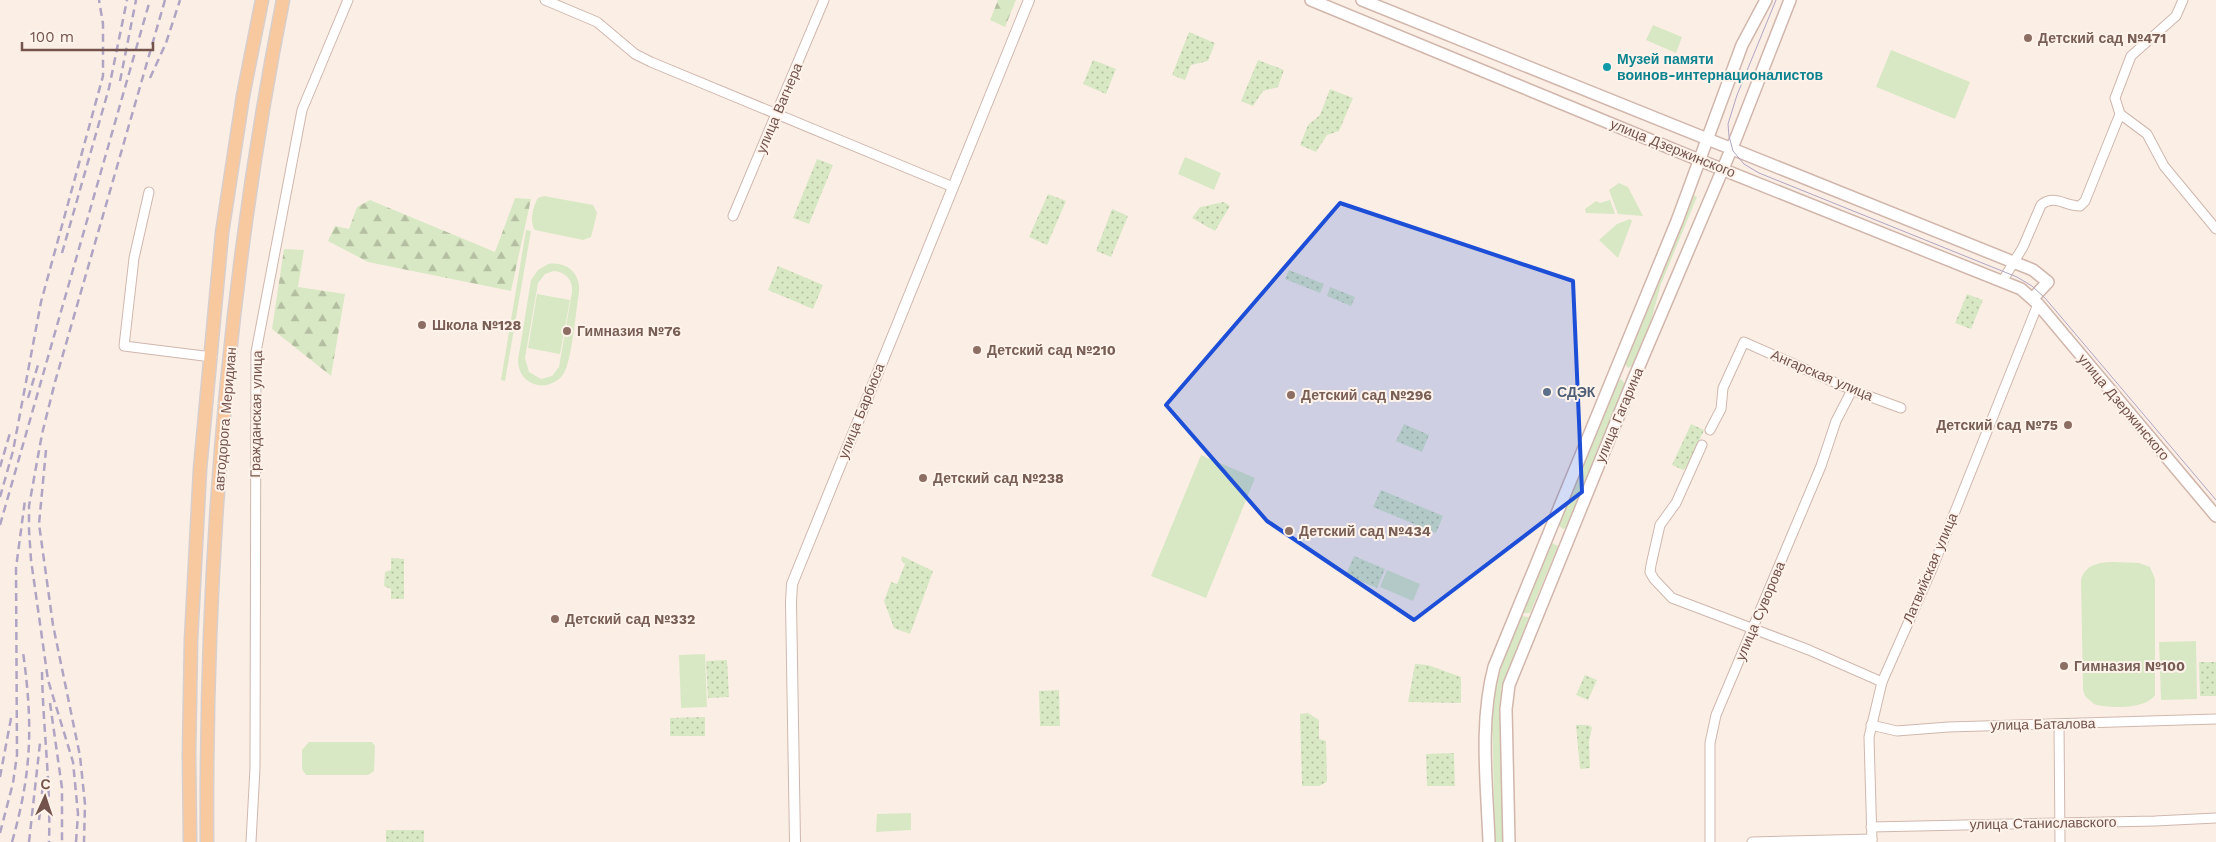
<svg xmlns="http://www.w3.org/2000/svg" width="2216" height="842" viewBox="0 0 2216 842" font-family="'Work Sans',sans-serif">
<style>
.green{fill:#d8e8c4;fill-rule:evenodd}
.forest{fill:url(#forest-firs)}
.park{fill:url(#park-dots)}
.lines{fill:none;stroke-linecap:round;stroke-linejoin:round}
.minor-casing{stroke:#cfb7ae;stroke-width:11}
.tertiary-casing{stroke:#cfb7ae;stroke-width:12}
.secondary-casing{stroke:#d1b6ac;stroke-width:14}
.primary-casing{stroke:#d8cfcd;stroke-width:15}
.minor{stroke:#fff;stroke-width:9}
.tertiary{stroke:#fff;stroke-width:10}
.secondary{stroke:#fff;stroke-width:11}
.primary{stroke:#f8c89f;stroke-width:12}
.tram{stroke:#b0a4c4;stroke-width:1}
.rail{stroke:#b0a4c4;stroke-width:2.5;stroke-dasharray:8 5;stroke-linecap:butt}
.marked{fill:#1d4ed8;fill-opacity:0.2;stroke:#1d4ed8;stroke-width:4;stroke-linejoin:round}
.education-dot{fill:#8d6e63;stroke:#fef3eb;stroke-width:2}
.culture-dot{fill:#0f9aa8;stroke:#fef3eb;stroke-width:2}
.service-dot{fill:#5c6f8a;stroke:#fef3eb;stroke-width:2}
.labels{text-anchor:middle;stroke-width:4;stroke-linejoin:round;paint-order:stroke}
.education-label{font-size:14px;font-weight:bold;fill:#785e54;stroke:#fef3eb;text-anchor:start}
.culture-label{font-size:14px;font-weight:bold;fill:#0d838f;stroke:#fef3eb;text-anchor:start}
.street-label{font-size:14px;fill:#73534b;stroke:#fef3eb}
.service-label{font-size:14px;font-weight:bold;fill:#4e5e75;stroke:#fef3eb;text-anchor:start}
</style>
<defs>
<pattern id="forest-firs" width="22" height="20" patternUnits="userSpaceOnUse" patternTransform="scale(1.25)"><rect width="22" height="20" fill="#d8e8c4"/><path d="M5 1l3.5 6h-7zM16 11l3.5 6h-7z" fill="#b4bfa1"/></pattern>
<pattern id="park-dots" width="8" height="8" patternUnits="userSpaceOnUse" patternTransform="scale(1.25)"><rect width="8" height="8" fill="#d8e8c4"/><path d="M2 2h.1M6 6h.1" fill="none" stroke="#b4bfa1" stroke-width="1.8" stroke-linecap="round"/></pattern>
</defs>
<rect width="100%" height="100%" fill="#fbefe5"/>
<g class="green">
<path d="M 1653,25 L 1682,37 L 1676,53 L 1646,40 Z"/>
<path d="M 1891,50 L 1970,82 L 1955,119 L 1876,87 Z"/>
<path d="M 1185,157 L 1221,173 L 1214,190 L 1178,174 Z"/>
<path d="M 1619,183 L 1628,187 L 1643,216 L 1618,214 L 1609,190 Z"/>
<path d="M 1694,195 L 1697,197 L 1661,284 L 1651,321 L 1632,366 L 1628,368 L 1625,363 Z"/>
<path d="M 544,196 L 593,205 L 597,213 L 591,237 L 583,240 L 535,230 C 529,222 533,206 538,198 Z"/>
<path d="M 1610,200 L 1615,214 L 1586,213 L 1585,209 L 1596,201 L 1600,203 Z"/>
<path d="M 1630,219 L 1632,221 L 1618,258 L 1599,240 L 1617,224 Z"/>
<path d="M 526,230 L 531,231 L 505,381 L 501,380 Z"/>
<path d="M 548,264 C 567,261 581,274 579,292 C 576,310 572,359 564,373 C 558,383 545,388 534,384 C 523,380 518,371 518,360 L 531,280 L 538,270 ZM 554,271 C 566,272 573,280 572,292 L 559,367 L 552,376 L 541,379 L 529,372 L 525,358 L 538,283 L 545,274 Z"/>
<path d="M 537,294 L 570,300 L 560,354 L 528,348 Z"/>
<path d="M 1621,379 L 1625,384 L 1566,528 L 1563,529 L 1558,525 L 1618,381 Z"/>
<path d="M 1201,455 L 1255,478 L 1206,598 L 1151,576 Z"/>
<path d="M 1552,543 L 1558,546 L 1530,613 L 1522,613 Z"/>
<path d="M 2139,563 L 2150,567 L 2155,579 L 2155,695 C 2147,709 2109,709 2094,704 L 2085,696 L 2083,690 L 2081,580 C 2087,556 2119,563 2139,563 Z"/>
<path d="M 1387,570 L 1420,584 L 1413,601 L 1380,587 Z"/>
<path d="M 1521,616 L 1529,617 L 1501,689 L 1503,842 L 1495,842 L 1492,714 C 1495,679 1507,649 1521,616 Z"/>
<path d="M 2196,641 L 2197,699 L 2161,700 L 2159,642 Z"/>
<path d="M 705,654 L 707,707 L 681,708 L 679,655 Z"/>
<path d="M 309,742 L 372,742 L 375,746 L 374,771 L 368,775 L 306,775 L 302,769 L 302,750 Z"/>
<path d="M 911,813 L 911,830 L 876,832 L 877,814 Z"/>
</g>
<g class="forest">
<path d="M 998,0 L 1016,0 L 1005,27 L 990,20 Z"/>
<path d="M 515,198 L 531,199 L 511,291 L 368,262 L 328,241 L 335,226 L 349,229 L 357,207 L 370,200 L 495,252 Z"/>
<path d="M 284,249 L 304,250 L 298,287 L 345,294 L 331,376 L 272,329 Z"/>
</g>
<g class="park">
<path d="M 1189,32 L 1215,43 L 1208,61 L 1191,65 L 1185,80 L 1172,75 Z"/>
<path d="M 1093,60 L 1116,69 L 1106,94 L 1083,84 Z"/>
<path d="M 1258,60 L 1284,70 L 1278,87 L 1263,91 L 1253,106 L 1241,101 Z"/>
<path d="M 1330,89 L 1353,98 L 1339,131 L 1327,135 L 1316,152 L 1300,145 L 1308,125 L 1320,115 Z"/>
<path d="M 817,159 L 833,165 L 809,224 L 793,218 Z"/>
<path d="M 1048,194 L 1066,201 L 1047,245 L 1029,237 Z"/>
<path d="M 1224,202 L 1230,206 L 1215,231 L 1192,218 L 1200,207 Z"/>
<path d="M 1112,209 L 1128,216 L 1111,257 L 1096,251 Z"/>
<path d="M 778,266 L 823,285 L 813,309 L 768,290 Z"/>
<path d="M 1289,270 L 1324,284 L 1320,293 L 1285,279 Z"/>
<path d="M 1330,287 L 1355,297 L 1351,306 L 1327,296 Z"/>
<path d="M 1967,294 L 1983,300 L 1971,329 L 1955,323 Z"/>
<path d="M 1404,424 L 1429,435 L 1422,452 L 1396,441 Z"/>
<path d="M 1691,424 L 1704,430 L 1687,468 L 1683,470 L 1672,465 Z"/>
<path d="M 1381,490 L 1443,516 L 1436,533 L 1373,507 Z"/>
<path d="M 902,556 L 933,571 L 910,634 L 894,628 L 884,601 L 891,582 L 897,584 L 905,564 L 901,560 Z"/>
<path d="M 1354,556 L 1385,569 L 1377,588 L 1346,575 Z"/>
<path d="M 391,558 L 404,559 L 404,599 L 391,599 L 391,589 L 384,586 L 385,572 L 391,570 Z"/>
<path d="M 727,660 L 729,697 L 708,698 L 706,661 Z"/>
<path d="M 2199,662 L 2216,662 L 2216,696 L 2200,696 Z"/>
<path d="M 1415,664 L 1428,665 L 1461,677 L 1461,703 L 1408,702 Z"/>
<path d="M 1585,675 L 1597,680 L 1588,700 L 1576,695 Z"/>
<path d="M 1059,690 L 1060,726 L 1040,726 L 1039,691 Z"/>
<path d="M 1308,713 L 1319,720 L 1319,739 L 1326,741 L 1327,782 L 1319,786 L 1302,786 L 1300,714 Z"/>
<path d="M 705,717 L 705,736 L 670,736 L 670,718 Z"/>
<path d="M 1588,725 L 1592,727 L 1589,742 L 1590,768 L 1580,769 L 1576,725 Z"/>
<path d="M 1454,753 L 1455,786 L 1427,786 L 1426,754 Z"/>
<rect x="386" y="830" width="38" height="12"/>
</g>
<g class="lines">
<g class="minor-casing">
<g id="minor">
<path d="M 545,0 L 597,22 L 635,54 L 651,62 L 953,187"/>
<path d="M 2120,114 L 2147,134 L 2164,166 L 2216,229"/>
<path d="M 149,192 L 134,258 L 124,346 L 212,357"/>
<path d="M 733,216 L 824,0"/>
<path d="M 2003,280 L 2023,247 L 2041,205 C 2054,194 2065,206 2080,206 L 2085,201 L 2120,114 L 2115,98 L 2131,56 L 2176,16 L 2183,0"/>
<path d="M 1710,430 L 1721,409 L 1723,388 L 1744,342 L 1852,390 L 1901,408"/>
<path d="M 1702,445 L 1676,503 L 1660,525 L 1651,565 L 1650,572 L 1654,579 L 1672,598 L 1809,650 L 1882,682"/>
<path d="M 2059,724 L 2060,842"/>
<path d="M 1871,725 L 1897,731 L 1948,727 L 2216,719"/>
<path d="M 1871,827 L 2155,821 L 2216,818"/>
<path d="M 251,842 L 255,768 L 256,352 L 302,110 L 348,0"/>
<path d="M 1710,842 L 1710,743 L 1716,715 L 1821,466 L 1836,421 L 1852,390"/>
<path d="M 1752,842 L 1872,839"/>
<path d="M 1872,842 L 1869,737 L 1882,682 L 1932,569 L 2038,304"/>
</g>
</g>
<g class="tertiary-casing">
<path id="tertiary" d="M 795,842 L 791,602 L 792,584 L 1029,0"/>
</g>
<g class="secondary-casing">
<g id="secondary">
<path d="M 1311,0 L 1699,160 L 2021,289 L 2038,304 L 2216,516"/>
<path d="M 1362,0 L 2033,270 L 2048,282 L 2033,298"/>
<path d="M 1489,842 C 1487,785 1479,723 1494,667 L 1677,221 L 1742,45 L 1766,0"/>
<path d="M 1509,842 L 1506,709 L 1509,685 L 1634,378 L 1736,138 L 1790,0"/>
</g>
</g>
<g class="primary-casing">
<g id="primary">
<path d="M 190,842 L 189,754 L 191,640 L 200,469 L 222,233 L 243,96 L 262,0"/>
<path d="M 207,842 C 205,560 228,277 283,0"/>
</g>
</g>
<use href="#minor" class="minor"/>
<use href="#tertiary" class="tertiary"/>
<use href="#secondary" class="secondary"/>
<use href="#primary" class="primary"/>
<path class="tram" d="M 1776,0 L 1737,95 L 1728,124 L 1729,136 L 1733,151 L 1744,164 L 1759,173 L 2017,277 L 2032,286 L 2045,298 L 2216,500"/>
<g class="rail">
<path d="M 150,78 L 166,43 L 180,0"/>
<path d="M 120,81 L 136,0"/>
<path d="M 62,253 L 109,88 L 127,0"/>
<path d="M 28,398 L 38,365"/>
<path d="M 46,450 L 39,524 L 53,625 L 80,756 L 85,804 L 84,842"/>
<path d="M 0,467 L 10,433"/>
<path d="M 0,497 L 13,451 L 41,302 L 103,76 L 103,24 L 99,0"/>
<path d="M 0,525 L 150,0"/>
<path d="M 42,672 C 43,729 51,785 49,842"/>
<path d="M 50,703 L 62,788 L 62,842"/>
<path d="M 0,777 L 12,713"/>
<path d="M 39,820 L 43,785"/>
<path d="M 0,833 L 13,783 L 17,755 L 16,568 L 25,500"/>
<path d="M 12,842 C 32,772 33,724 23,652"/>
<path d="M 29,842 L 40,743"/>
<path d="M 76,842 L 78,814 L 73,762 L 48,680 L 31,560 L 29,530 L 29,506 L 42,434 L 55,382 L 165,0"/>
</g>
</g>
<path class="marked" d="M 1340,203 L 1573,281 L 1582,492 L 1414,620 L 1267,521 L 1166,405 Z"/>
<g class="education-dot">
<circle cx="2028" cy="38" r="5"/>
<circle cx="422" cy="325" r="5"/>
<circle cx="567" cy="331" r="5"/>
<circle cx="977" cy="350" r="5"/>
<circle cx="1291" cy="395" r="5"/>
<circle cx="2068" cy="425" r="5"/>
<circle cx="923" cy="478" r="5"/>
<circle cx="1289" cy="531" r="5"/>
<circle cx="555" cy="619" r="5"/>
<circle cx="2064" cy="666" r="5"/>
</g>
<circle class="culture-dot" cx="1607" cy="67" r="5"/>
<circle class="service-dot" cx="1547" cy="392" r="5"/>
<g class="labels">
<g class="education-label">
<text x="2038" y="43">Детский сад №471</text>
<text x="432" y="330">Школа №128</text>
<text x="577" y="336">Гимназия №76</text>
<text x="987" y="355">Детский сад №210</text>
<text x="1301" y="400">Детский сад №296</text>
<text x="2058" y="430" text-anchor="end">Детский сад №75</text>
<text x="933" y="483">Детский сад №238</text>
<text x="1299" y="536">Детский сад №434</text>
<text x="565" y="624">Детский сад №332</text>
<text x="2074" y="671">Гимназия №100</text>
</g>
<g class="culture-label">
<text x="1617" y="64">Музей памяти<tspan x="1617" dy="16">воинов-интернационалистов</tspan></text>
</g>
<g class="street-label">
<text transform="translate(779 108) rotate(-67)" y="5">улица Вагнера</text>
<text transform="translate(1673 148) rotate(22)" y="5">улица Дзержинского</text>
<text transform="translate(1822 375) rotate(23)" y="5">Ангарская улица</text>
<text transform="translate(2124 407) rotate(50)" y="5">улица Дзержинского</text>
<text transform="translate(861 411) rotate(-68)" y="5">улица Барбюса</text>
<text transform="translate(256 414) rotate(-89)" y="5">Гражданская улица</text>
<text transform="translate(1619 415) rotate(-67)" y="5">улица Гагарина</text>
<text transform="translate(225 419) rotate(-85)" y="5">автодорога Меридиан</text>
<text transform="translate(1930 568) rotate(-67)" y="5">Латвийская улица</text>
<text transform="translate(1760 611) rotate(-67)" y="5">улица Суворова</text>
<text transform="translate(2043 724) rotate(-1)" y="5">улица Баталова</text>
<text transform="translate(2043 823) rotate(-1)" y="5">улица Станиславского</text>
</g>
<g class="service-label">
<text x="1557" y="397">СДЭК</text>
</g>
</g>
<g transform="translate(45 797) rotate(3)" stroke="#fef3eb" stroke-width="4" paint-order="stroke">
<path d="M0-4L9 19L0 12L-9 19Z" fill="#73534b"/>
<text y="-8" font-size="14" font-weight="bold" text-anchor="middle" fill="#73534b">С</text>
</g>
<path d="M22 42v8h131v-8" fill="none" stroke="#73534b" stroke-width="2.5"/>
<text x="30" y="42" font-size="15" fill="#73534b" stroke="#fef3eb" stroke-width="4" paint-order="stroke">100 m</text>
</svg>
